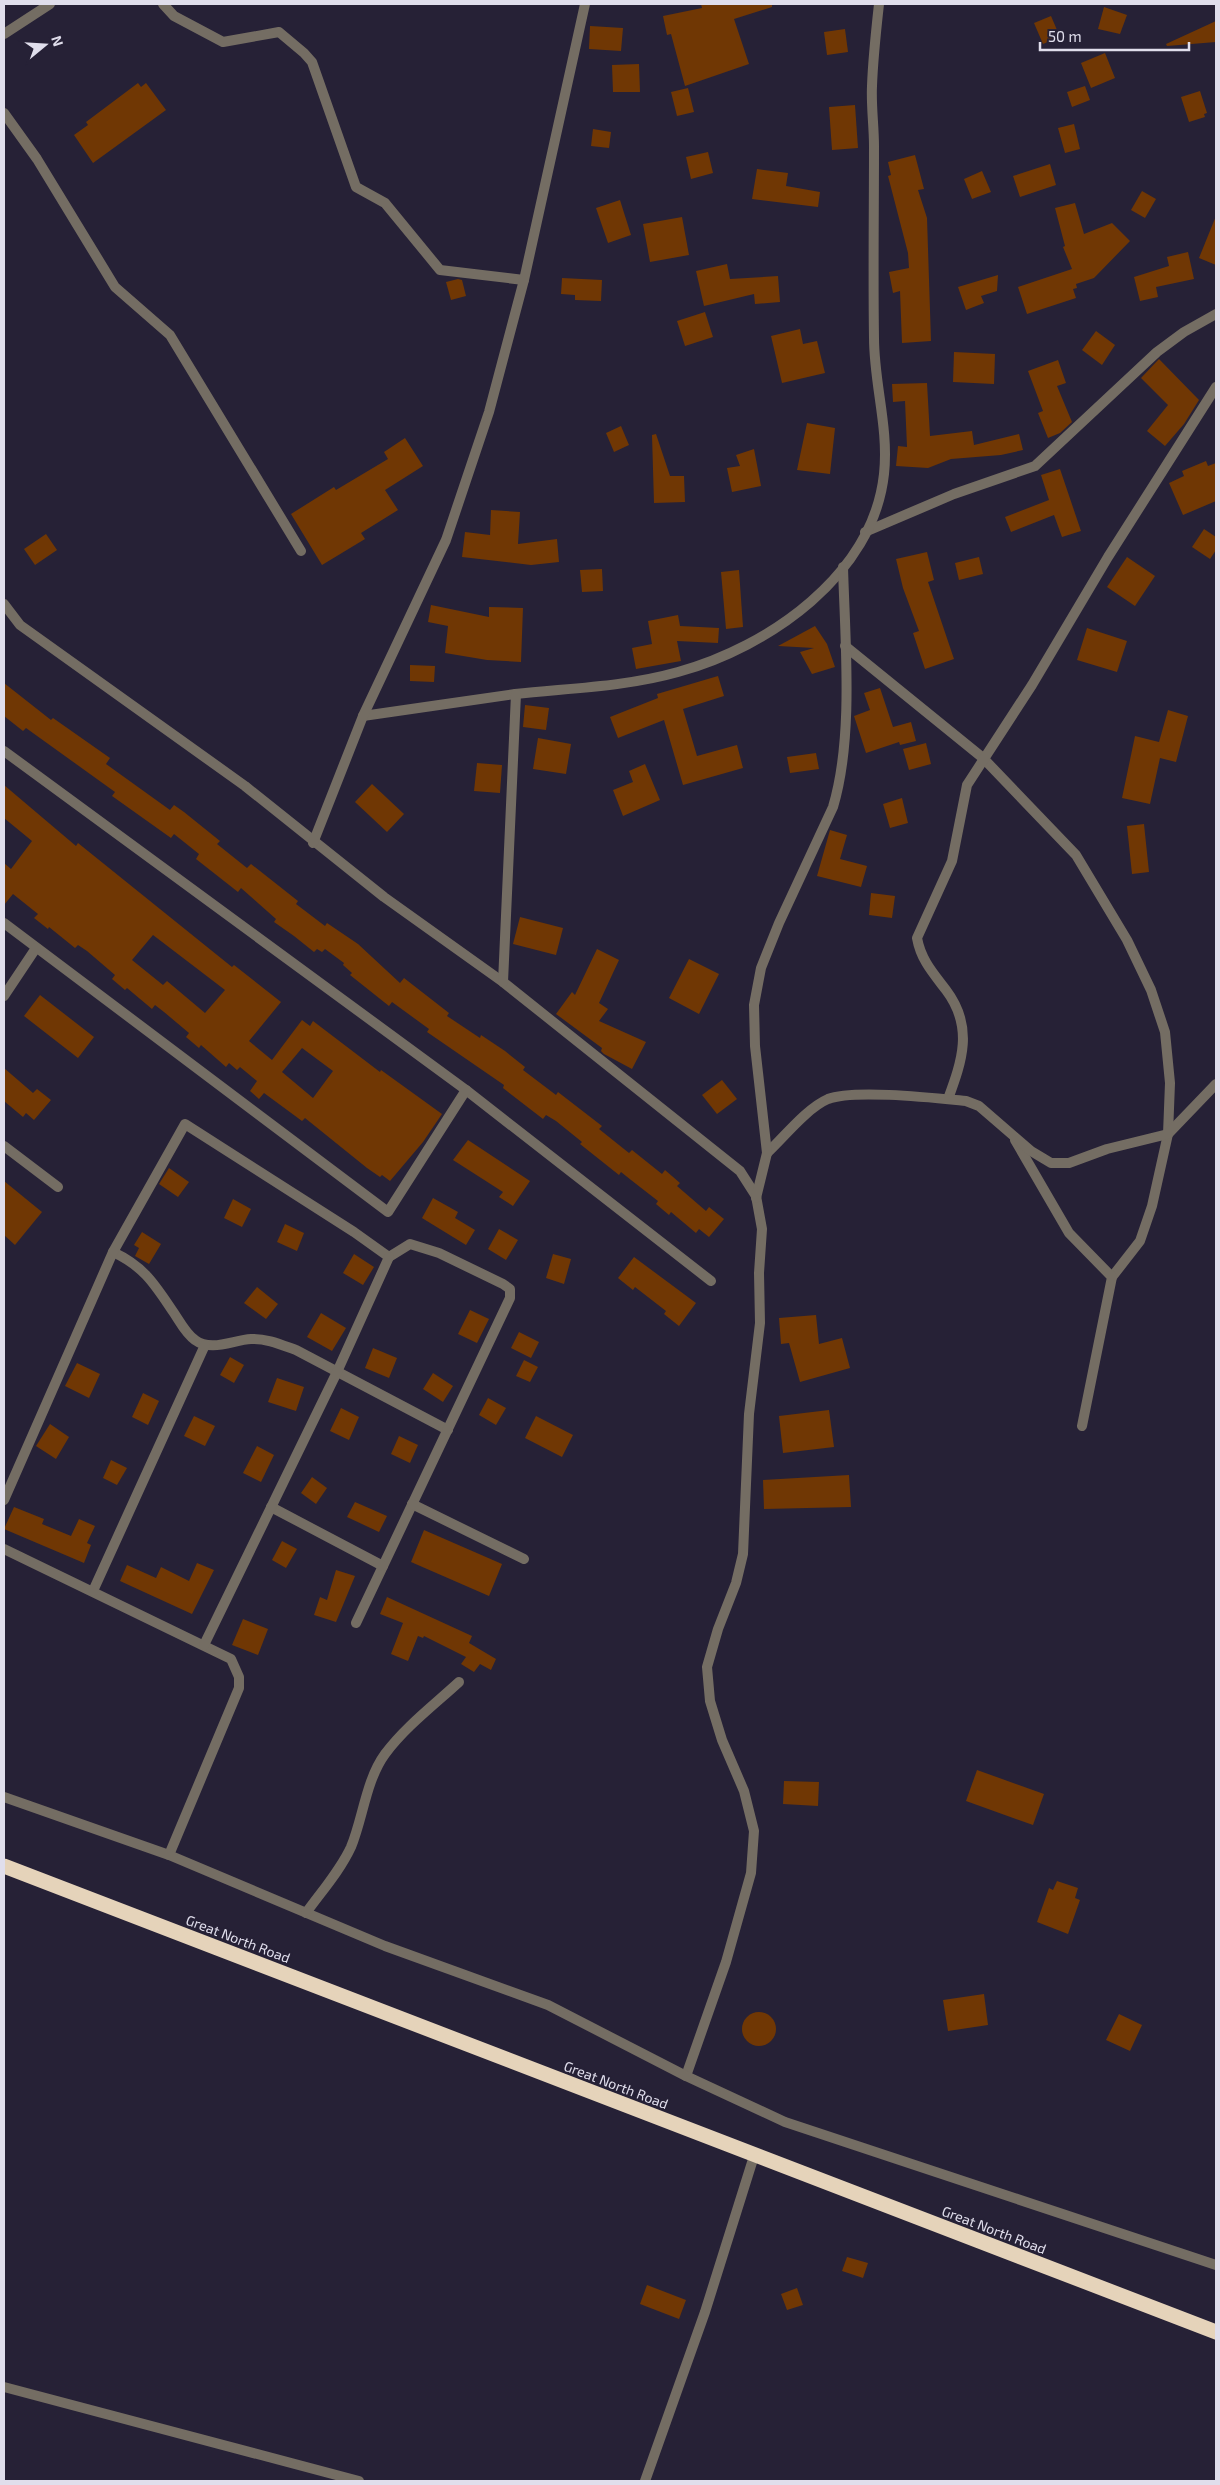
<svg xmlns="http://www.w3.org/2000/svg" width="1220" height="2485" viewBox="0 0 1220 2485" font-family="'Exo 2',sans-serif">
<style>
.building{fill:#703704;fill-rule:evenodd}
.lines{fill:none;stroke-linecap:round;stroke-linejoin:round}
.lane{stroke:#746d63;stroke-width:10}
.street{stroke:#746d63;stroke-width:10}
.highway{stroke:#e5d3ba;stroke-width:15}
.labels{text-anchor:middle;stroke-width:4;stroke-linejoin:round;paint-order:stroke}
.street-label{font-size:14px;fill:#e0deec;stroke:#262136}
</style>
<rect width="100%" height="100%" fill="#262136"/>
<g class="building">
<path d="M 701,4 L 772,4 L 772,7 L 734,19 L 749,64 L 685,86 L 671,34 L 667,35 L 663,16 L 702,8 Z"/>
<path d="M 1104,7 L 1127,15 L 1120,34 L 1098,29 Z"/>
<path d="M 1051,16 L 1060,37 L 1043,44 L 1034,23 Z"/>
<path d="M 1216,21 L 1216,42 L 1167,46 L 1166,44 Z"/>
<path d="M 590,26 L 623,28 L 621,51 L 589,49 Z"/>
<path d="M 845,29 L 848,52 L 827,55 L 824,32 Z"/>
<path d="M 1105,53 L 1115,78 L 1091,88 L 1081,63 Z"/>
<path d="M 639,64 L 640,92 L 613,92 L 612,65 Z"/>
<path d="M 138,83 L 141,87 L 146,83 L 166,110 L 93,163 L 74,135 L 88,125 L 86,122 Z"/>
<path d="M 1085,86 L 1090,100 L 1072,107 L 1067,92 Z"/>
<path d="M 688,88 L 694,112 L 677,116 L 671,92 Z"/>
<path d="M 1200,91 L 1207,113 L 1204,114 L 1205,117 L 1189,122 L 1181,97 Z"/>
<path d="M 855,105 L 858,148 L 832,150 L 829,107 Z"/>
<path d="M 1074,124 L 1080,149 L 1065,153 L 1058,128 Z"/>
<path d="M 593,129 L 611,132 L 609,148 L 591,146 Z"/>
<path d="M 708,152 L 713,173 L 691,179 L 686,157 Z"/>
<path d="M 915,155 L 924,189 L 918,190 L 927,218 L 931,341 L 902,343 L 900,291 L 893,293 L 889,272 L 909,268 L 908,253 L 888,176 L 891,175 L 888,162 Z"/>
<path d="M 1050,164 L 1056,185 L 1020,197 L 1013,176 Z"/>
<path d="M 757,169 L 788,173 L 786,186 L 820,192 L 818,207 L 752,199 Z"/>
<path d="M 982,171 L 991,192 L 972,199 L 964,179 Z"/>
<path d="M 1142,191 L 1156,199 L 1145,218 L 1131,210 Z"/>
<path d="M 620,200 L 631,235 L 608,243 L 596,208 Z"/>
<path d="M 1075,203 L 1084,234 L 1112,223 L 1130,241 L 1094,278 L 1076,284 L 1077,288 L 1073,289 L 1076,298 L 1027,314 L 1018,287 L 1072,269 L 1063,247 L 1065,246 L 1055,208 Z"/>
<path d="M 1216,216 L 1216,265 L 1199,258 Z"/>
<path d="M 682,217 L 689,255 L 650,262 L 643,224 Z"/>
<path d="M 1188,252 L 1194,279 L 1156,287 L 1158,297 L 1140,301 L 1134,277 L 1169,266 L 1167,257 Z"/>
<path d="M 727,264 L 730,279 L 778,276 L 780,302 L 755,304 L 754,294 L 704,306 L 696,271 Z"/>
<path d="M 998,275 L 997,291 L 981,296 L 984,303 L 966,310 L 958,287 Z"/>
<path d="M 562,278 L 602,280 L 601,301 L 575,300 L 575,295 L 561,294 Z"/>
<path d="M 458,279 L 462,280 L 466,296 L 451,300 L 446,282 Z"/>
<path d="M 705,312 L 713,337 L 685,346 L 677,321 Z"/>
<path d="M 800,329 L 803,344 L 817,341 L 825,373 L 782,383 L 771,336 Z"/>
<path d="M 1096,331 L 1115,345 L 1102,365 L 1082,350 Z"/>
<path d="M 954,352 L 995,354 L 994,384 L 953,382 Z"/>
<path d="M 1159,359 L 1199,400 L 1184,424 L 1165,446 L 1147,431 L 1168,405 L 1141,378 Z"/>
<path d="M 1058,360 L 1066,383 L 1057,386 L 1072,422 L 1060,433 L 1048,438 L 1038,413 L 1043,411 L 1028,371 Z"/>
<path d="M 927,383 L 930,436 L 972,431 L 974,445 L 1019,434 L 1023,450 L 1001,455 L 951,459 L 928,468 L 896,466 L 898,446 L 907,447 L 905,401 L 893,402 L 892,384 Z"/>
<path d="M 807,423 L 835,428 L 830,474 L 797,470 Z"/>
<path d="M 621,426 L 629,445 L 614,452 L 606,433 Z"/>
<path d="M 656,434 L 670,476 L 684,476 L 685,502 L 654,503 L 652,435 Z"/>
<path d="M 405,438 L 423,466 L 385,490 L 398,510 L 361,533 L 365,539 L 322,565 L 291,514 L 334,487 L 336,490 L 388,459 L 384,452 Z"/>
<path d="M 754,449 L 761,486 L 732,492 L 727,468 L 740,466 L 736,455 Z"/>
<path d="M 1206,461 L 1208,466 L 1216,463 L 1216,501 L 1183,515 L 1169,483 L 1184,476 L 1182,471 Z"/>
<path d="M 1060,469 L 1081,531 L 1062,537 L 1054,515 L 1011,532 L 1005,517 L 1049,500 L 1041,475 Z"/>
<path d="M 491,510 L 520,512 L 518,544 L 557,539 L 559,562 L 531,565 L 462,557 L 465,532 L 490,535 Z"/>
<path d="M 1204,529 L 1216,537 L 1216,550 L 1210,559 L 1192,547 Z"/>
<path d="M 46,534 L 57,550 L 35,565 L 24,549 Z"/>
<path d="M 927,552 L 934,580 L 928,582 L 954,659 L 925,669 L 913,633 L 919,631 L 903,588 L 896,559 Z"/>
<path d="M 979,557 L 983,574 L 959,580 L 955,563 Z"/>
<path d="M 1127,557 L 1155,576 L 1135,606 L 1107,587 Z"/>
<path d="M 602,569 L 603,591 L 582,592 L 580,570 Z"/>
<path d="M 739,570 L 743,627 L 726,629 L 721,572 Z"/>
<path d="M 431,605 L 489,617 L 489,607 L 523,608 L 521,662 L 487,660 L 445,653 L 448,626 L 428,622 Z"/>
<path d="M 678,615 L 680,626 L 719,628 L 718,643 L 677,641 L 681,661 L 636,669 L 632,648 L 652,644 L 648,621 Z"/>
<path d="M 815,626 L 827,644 L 835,667 L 812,674 L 800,652 L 814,648 L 778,646 Z"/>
<path d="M 1087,628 L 1127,641 L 1117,672 L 1077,660 Z"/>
<path d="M 410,665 L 435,666 L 434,682 L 410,681 Z"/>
<path d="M 718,676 L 724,696 L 683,709 L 697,756 L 737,745 L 743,768 L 683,785 L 664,720 L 618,738 L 610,717 L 658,698 L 657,694 Z"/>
<path d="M 4,683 L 51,720 L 53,718 L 110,758 L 106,764 L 170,810 L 174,805 L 184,812 L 220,841 L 217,844 L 247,868 L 251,864 L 298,901 L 296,904 L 325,926 L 327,923 L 358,944 L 400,983 L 404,978 L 449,1013 L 447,1016 L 480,1038 L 481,1035 L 505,1051 L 525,1067 L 523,1070 L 556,1095 L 558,1092 L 602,1126 L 599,1129 L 629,1153 L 632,1150 L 662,1174 L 665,1170 L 680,1183 L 677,1186 L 706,1211 L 709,1207 L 724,1219 L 709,1237 L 699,1229 L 696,1233 L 671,1212 L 669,1215 L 656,1204 L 658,1201 L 631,1180 L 621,1172 L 619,1175 L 580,1144 L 582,1142 L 556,1121 L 546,1115 L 543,1119 L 503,1088 L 504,1085 L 427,1032 L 429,1029 L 392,1002 L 389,1006 L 350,975 L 352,973 L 343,965 L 344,963 L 325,949 L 322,952 L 317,949 L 314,952 L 294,936 L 274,922 L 276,919 L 241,888 L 238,892 L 196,859 L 199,854 L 174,834 L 171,838 L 112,796 L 115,792 L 26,728 L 23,731 L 4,716 Z"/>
<path d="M 880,688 L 893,727 L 911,722 L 916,741 L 900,745 L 899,742 L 866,753 L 854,716 L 870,710 L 864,693 Z"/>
<path d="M 525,705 L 549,708 L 546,730 L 523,727 Z"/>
<path d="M 1168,710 L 1188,716 L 1176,762 L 1160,758 L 1150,804 L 1122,798 L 1135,736 L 1159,742 Z"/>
<path d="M 538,738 L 571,744 L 566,774 L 533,769 Z"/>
<path d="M 926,743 L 931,764 L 909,770 L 903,749 Z"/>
<path d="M 816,753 L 819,769 L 790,773 L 787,757 Z"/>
<path d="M 477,763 L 502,765 L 500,793 L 474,791 Z"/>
<path d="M 645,764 L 660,800 L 623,816 L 613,790 L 633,782 L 629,771 Z"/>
<path d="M 372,784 L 404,814 L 387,832 L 355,802 Z"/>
<path d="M 4,785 L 76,846 L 78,843 L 232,967 L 234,965 L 281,1002 L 249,1041 L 272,1060 L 302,1020 L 310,1026 L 313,1021 L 380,1072 L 381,1070 L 442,1114 L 423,1142 L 390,1181 L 382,1175 L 380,1177 L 367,1168 L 305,1118 L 302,1121 L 264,1093 L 259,1099 L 250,1091 L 257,1081 L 240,1067 L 237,1070 L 229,1063 L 226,1067 L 201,1045 L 199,1048 L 186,1037 L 189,1033 L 164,1012 L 155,1005 L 152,1009 L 127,988 L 125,990 L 112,979 L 115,975 L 87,951 L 78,945 L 75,948 L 49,927 L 48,929 L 34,918 L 38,914 L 13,894 L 4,905 L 4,863 L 11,869 L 32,841 L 4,818 ZM 153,935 L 225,990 L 205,1013 L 167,981 L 163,985 L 132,960 ZM 302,1048 L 333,1071 L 313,1098 L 282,1072 Z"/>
<path d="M 902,798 L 908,823 L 890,828 L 883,804 Z"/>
<path d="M 1144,824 L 1149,872 L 1132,874 L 1127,826 Z"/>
<path d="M 830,830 L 847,835 L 840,859 L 867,866 L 861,887 L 817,876 Z"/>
<path d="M 871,893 L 895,896 L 892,918 L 869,915 Z"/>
<path d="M 520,917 L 563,928 L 556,955 L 513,944 Z"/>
<path d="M 597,949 L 619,960 L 599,1003 L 608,1009 L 599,1021 L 646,1042 L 632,1069 L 604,1054 L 601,1051 L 602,1048 L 556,1014 L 572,992 L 575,995 Z"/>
<path d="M 689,959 L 719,974 L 699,1014 L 669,998 Z"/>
<path d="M 40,995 L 94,1037 L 78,1058 L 24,1016 Z"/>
<path d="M 4,1068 L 33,1093 L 37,1089 L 51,1100 L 34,1120 L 26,1113 L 23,1117 L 4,1101 Z"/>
<path d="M 722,1080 L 737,1099 L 717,1114 L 702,1095 Z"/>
<path d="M 468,1140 L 530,1181 L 513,1206 L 499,1197 L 503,1192 L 453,1160 Z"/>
<path d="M 169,1168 L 189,1182 L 178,1197 L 159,1184 Z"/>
<path d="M 4,1181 L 42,1212 L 15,1245 L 4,1235 Z"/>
<path d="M 433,1198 L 458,1212 L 455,1218 L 475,1230 L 466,1245 L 422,1218 Z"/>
<path d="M 233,1199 L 251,1209 L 242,1227 L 224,1218 Z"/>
<path d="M 285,1224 L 304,1233 L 297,1251 L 277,1242 Z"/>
<path d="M 499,1229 L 518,1240 L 506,1260 L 488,1249 Z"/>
<path d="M 142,1232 L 161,1244 L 149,1264 L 135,1256 L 139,1248 L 134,1245 Z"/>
<path d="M 354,1254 L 374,1267 L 363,1285 L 343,1273 Z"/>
<path d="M 553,1254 L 571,1259 L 564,1284 L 546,1278 Z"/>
<path d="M 634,1257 L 696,1303 L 679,1326 L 664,1314 L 666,1311 L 635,1287 L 633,1290 L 618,1278 Z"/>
<path d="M 257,1287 L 278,1304 L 266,1319 L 244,1303 Z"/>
<path d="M 470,1310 L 489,1319 L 477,1343 L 458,1334 Z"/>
<path d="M 321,1313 L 346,1328 L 332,1351 L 307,1337 Z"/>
<path d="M 816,1315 L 819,1344 L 842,1338 L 850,1368 L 800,1382 L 789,1343 L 781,1344 L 779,1318 Z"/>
<path d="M 519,1332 L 539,1342 L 531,1358 L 511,1348 Z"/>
<path d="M 373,1348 L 397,1358 L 389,1378 L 365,1368 Z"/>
<path d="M 230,1357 L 244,1365 L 234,1383 L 220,1375 Z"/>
<path d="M 524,1360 L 538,1367 L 530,1382 L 516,1376 Z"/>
<path d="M 77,1363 L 100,1374 L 89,1398 L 65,1386 Z"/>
<path d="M 433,1373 L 453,1386 L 443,1402 L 423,1389 Z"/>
<path d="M 277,1378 L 304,1387 L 296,1411 L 268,1402 Z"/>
<path d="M 143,1393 L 159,1401 L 148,1425 L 132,1417 Z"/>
<path d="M 488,1398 L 506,1408 L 496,1425 L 479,1415 Z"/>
<path d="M 341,1408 L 359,1417 L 349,1440 L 330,1431 Z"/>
<path d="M 829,1410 L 834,1447 L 783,1453 L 779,1416 Z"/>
<path d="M 194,1416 L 215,1426 L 205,1446 L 184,1436 Z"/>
<path d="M 536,1416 L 573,1435 L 562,1457 L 525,1438 Z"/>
<path d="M 50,1424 L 69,1437 L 56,1459 L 36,1446 Z"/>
<path d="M 399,1436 L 418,1445 L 410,1463 L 391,1454 Z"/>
<path d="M 257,1446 L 274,1455 L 261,1482 L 243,1473 Z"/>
<path d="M 111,1460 L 127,1468 L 117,1485 L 103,1478 Z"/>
<path d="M 849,1475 L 851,1507 L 764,1509 L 763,1480 Z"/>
<path d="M 312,1477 L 327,1488 L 316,1504 L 301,1493 Z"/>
<path d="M 355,1502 L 387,1516 L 379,1532 L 347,1517 Z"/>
<path d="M 14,1507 L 44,1519 L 42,1524 L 71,1536 L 79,1519 L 95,1526 L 87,1543 L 91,1545 L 84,1563 L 4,1529 Z"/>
<path d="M 424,1530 L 502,1564 L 489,1596 L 411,1562 Z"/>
<path d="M 282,1541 L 297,1549 L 286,1568 L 272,1560 Z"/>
<path d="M 197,1563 L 214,1570 L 192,1614 L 120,1581 L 127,1565 L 156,1578 L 161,1567 L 189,1581 Z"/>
<path d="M 336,1570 L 355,1576 L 336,1622 L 314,1615 L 320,1597 L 327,1600 Z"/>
<path d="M 387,1597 L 472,1636 L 469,1643 L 496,1659 L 491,1670 L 480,1664 L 474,1672 L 461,1664 L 466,1657 L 424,1636 L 423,1638 L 418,1636 L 408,1661 L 391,1654 L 403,1623 L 380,1614 Z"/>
<path d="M 243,1619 L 268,1629 L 258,1655 L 232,1645 Z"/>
<path d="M 977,1770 L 1044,1794 L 1033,1825 L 966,1801 Z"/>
<path d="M 784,1781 L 819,1782 L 818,1806 L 783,1804 Z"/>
<path d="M 1057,1881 L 1078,1888 L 1075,1898 L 1080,1900 L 1068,1934 L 1037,1922 L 1049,1888 L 1053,1890 Z"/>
<path d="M 984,1994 L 988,2025 L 948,2031 L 943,2000 Z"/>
<circle cx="759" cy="2029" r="17"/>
<path d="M 1119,2014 L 1142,2025 L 1130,2051 L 1106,2040 Z"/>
<path d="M 847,2257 L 868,2263 L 863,2278 L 842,2271 Z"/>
<path d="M 647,2285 L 686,2300 L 679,2319 L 640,2304 Z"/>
<path d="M 797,2288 L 803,2305 L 787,2310 L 781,2294 Z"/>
</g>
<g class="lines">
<g class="lane">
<path d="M 4,751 L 466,1090 L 711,1281"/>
<path d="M 4,923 L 388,1212 L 466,1090"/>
<path d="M 4,996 L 36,948"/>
<path d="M 4,1146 L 58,1187"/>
<path d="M 4,2387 L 359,2481"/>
<path d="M 645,2481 L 705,2312 L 754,2156"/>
</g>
<g class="street">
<path d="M 163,4 L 174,16 L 223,42 L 279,32 L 304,53 L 312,62 L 356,187 L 385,203 L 440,270 L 524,280"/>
<path d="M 4,34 L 50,4"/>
<path d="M 4,113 L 37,159 L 115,287 L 170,335 L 301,551"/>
<path d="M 865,532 L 954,494 L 1035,466 L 1157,352 L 1184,332 L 1216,314"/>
<path d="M 4,604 L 20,625 L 245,786 L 384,897 L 503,982 L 740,1171 L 756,1196 L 762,1229 L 759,1273 L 760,1323 L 749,1414 L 743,1554 L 736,1583 L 718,1629 L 707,1667 L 710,1701 L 722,1740 L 744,1791 L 754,1831 L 751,1873 L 726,1962 L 686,2076"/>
<path d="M 845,646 L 983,758 L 1076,855 L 1127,940 L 1151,990 L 1165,1032 L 1170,1083 L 1168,1134 L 1152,1206 L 1140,1241 L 1112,1277"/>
<path d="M 363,716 C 414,709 464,701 515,694 C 570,688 625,687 678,672 C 769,647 873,575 884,474 C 889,428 874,384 874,338 C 873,274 874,210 874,146 C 874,126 871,106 872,86 C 873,58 876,31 879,4"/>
<path d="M 313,843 L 363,716 L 446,540 L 489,412 L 524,280 L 585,4"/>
<path d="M 503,982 L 516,694"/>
<path d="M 948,1099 C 962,1061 974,1027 946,990 C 933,973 921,960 917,938 L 952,861 L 967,785 L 1032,685 L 1108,557 L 1216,387"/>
<path d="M 1015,1140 L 1069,1233 L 1112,1277 L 1082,1426"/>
<path d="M 767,1153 C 784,1137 807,1108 828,1099 C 853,1089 935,1098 966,1101 L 979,1106 L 1031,1151 L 1051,1163 L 1069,1163 L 1107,1149 L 1168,1134 L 1216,1084"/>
<path d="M 756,1198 L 767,1153 L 755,1046 L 754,1005 L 761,968 L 779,923 L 833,807 C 854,737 845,641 843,567"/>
<path d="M 113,1252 C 145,1267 155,1285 174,1313 C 180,1322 186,1334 195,1340 C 211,1352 233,1340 251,1339 C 266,1338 282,1345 296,1350 L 448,1430"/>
<path d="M 4,1500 L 113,1252 L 185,1124 L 354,1232 L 389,1257 L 410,1244 L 439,1253 L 503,1284 L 510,1289 L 510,1298 L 356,1623"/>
<path d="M 412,1504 L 524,1559"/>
<path d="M 271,1507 L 383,1566"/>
<path d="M 4,1549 L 231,1659 L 239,1677 L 239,1688 L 169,1855"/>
<path d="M 93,1591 L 205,1345"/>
<path d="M 204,1645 L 337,1372 L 389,1257"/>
<path d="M 4,1797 L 169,1855 L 385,1946 L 548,2005 L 686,2076 L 785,2122 L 1216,2265"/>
<path d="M 306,1913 C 321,1892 340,1871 351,1847 C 363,1818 366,1780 385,1754 C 405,1727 434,1705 459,1682"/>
</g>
<path class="highway" d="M 4,1866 L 1216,2332"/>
</g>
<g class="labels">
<g class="street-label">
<text transform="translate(238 1939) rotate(21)" y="5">Great North Road</text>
<text transform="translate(616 2085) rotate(21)" y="5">Great North Road</text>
<text transform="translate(994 2230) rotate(21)" y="5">Great North Road</text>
</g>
</g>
<rect width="1220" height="2485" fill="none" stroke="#e0deec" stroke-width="10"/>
<g transform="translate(45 45) rotate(72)" stroke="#262136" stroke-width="4" paint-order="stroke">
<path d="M0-4L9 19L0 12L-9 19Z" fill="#e0deec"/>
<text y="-8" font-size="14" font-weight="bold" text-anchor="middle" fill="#e0deec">N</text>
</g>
<path d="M1040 42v8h149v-8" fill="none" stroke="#e0deec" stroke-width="2.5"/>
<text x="1048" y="42" font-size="15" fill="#e0deec" stroke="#262136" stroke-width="4" paint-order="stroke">50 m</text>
</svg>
